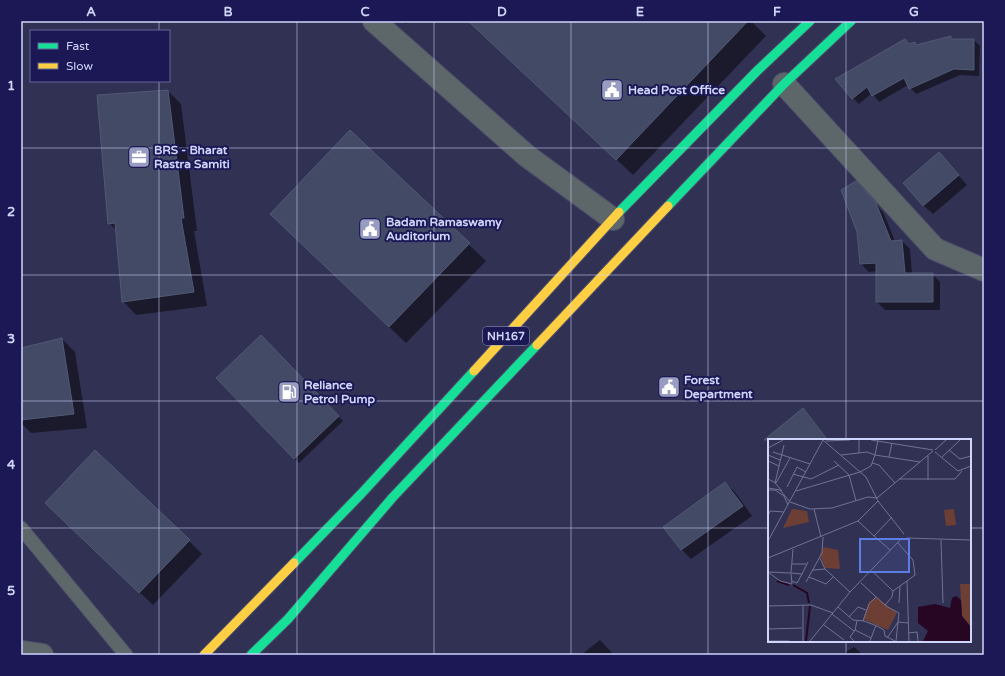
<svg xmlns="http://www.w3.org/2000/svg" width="1005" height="676" viewBox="0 0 1005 676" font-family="'Varela Round',sans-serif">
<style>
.shadow{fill:#0007}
.building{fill:#434a65;stroke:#515974}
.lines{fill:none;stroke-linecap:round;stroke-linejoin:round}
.lane-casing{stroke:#4d4e6b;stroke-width:15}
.street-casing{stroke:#4d4e6b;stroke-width:24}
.fast-casing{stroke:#4d4e6b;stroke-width:11}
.slow-casing{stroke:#4d4e6b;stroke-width:11}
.lane{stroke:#5d676a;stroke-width:13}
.street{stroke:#5d676a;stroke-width:22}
.fast{stroke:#16e098;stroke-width:9}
.slow{stroke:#ffcf43;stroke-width:9}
.grid{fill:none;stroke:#cfd5fb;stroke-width:1;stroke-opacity:0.55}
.labels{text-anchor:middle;stroke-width:4;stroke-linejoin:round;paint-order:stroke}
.shield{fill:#1b1855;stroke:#999cc9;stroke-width:1}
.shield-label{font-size:11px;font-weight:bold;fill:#cfd5fb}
.poi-label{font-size:12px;font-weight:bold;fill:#cfd5fb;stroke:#1b1855;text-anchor:start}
.inset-river{fill:none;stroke:#270623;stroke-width:2}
.inset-road{fill:none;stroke:#707396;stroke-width:1}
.view{fill:#5b7de4;fill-opacity:0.15;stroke:#5b7de4;stroke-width:2}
.inset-edge{fill:none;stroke:#cfd5fb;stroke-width:2}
.neatline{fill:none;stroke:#cfd5fb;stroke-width:1.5}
.grid-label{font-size:13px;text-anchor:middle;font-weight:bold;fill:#cfd5fb}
</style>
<rect width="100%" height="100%" fill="#313153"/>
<g class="shadow">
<path d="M 403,21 L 409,21 L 406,24 Z"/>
<path d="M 469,21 L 751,21 L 766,36 L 633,175 Z"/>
<path d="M 950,37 L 953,40 L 974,40 L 980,46 L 979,76 L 960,75 L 916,94 L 908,85 L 879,102 L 872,93 L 859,104 L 853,98 L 905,40 L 910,45 L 914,43 L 917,46 Z"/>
<path d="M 168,91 L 181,104 L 197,231 L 194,231 L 207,306 L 136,315 L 123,301 L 117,231 L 109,223 L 98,96 Z"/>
<path d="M 350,132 L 486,261 L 406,343 L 288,230 Z"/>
<path d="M 939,154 L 967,185 L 933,214 L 923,205 Z"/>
<path d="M 864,191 L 883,212 L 895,241 L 902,241 L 910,249 L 912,274 L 932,274 L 940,282 L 940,310 L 885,310 L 877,302 L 877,271 L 869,272 L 861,264 L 858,232 Z"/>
<path d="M 261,336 L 343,421 L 299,463 L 217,378 Z"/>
<path d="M 62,339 L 75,352 L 87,428 L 31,433 L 21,423 L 21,349 Z"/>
<path d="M 803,410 L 812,419 L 829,440 L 780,440 Z"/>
<path d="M 725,483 L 735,492 L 752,516 L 691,559 L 682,550 L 665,527 Z"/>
<path d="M 59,516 L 189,541 L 202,554 L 153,605 Z"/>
<path d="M 600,640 L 614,655 L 581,655 Z"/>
<path d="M 854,647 L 863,655 L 841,655 Z"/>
</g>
<g class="building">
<path d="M 468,21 L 748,21 L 616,160 Z"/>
<path d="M 951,36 L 951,39 L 974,39 L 974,70 L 954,69 L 909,89 L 904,78 L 872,96 L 867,87 L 852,99 L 835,79 L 905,39 L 909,44 L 915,42 L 916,45 Z"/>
<path d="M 168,90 L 184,218 L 181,218 L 194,292 L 122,302 L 115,223 L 108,224 L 97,95 Z"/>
<path d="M 350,130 L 470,243 L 389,327 L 270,214 Z"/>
<path d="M 939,152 L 959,175 L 923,206 L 903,183 Z"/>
<path d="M 856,181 L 876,203 L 891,241 L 902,240 L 905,273 L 933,273 L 933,302 L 876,302 L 876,263 L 860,264 L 857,232 L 841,190 Z"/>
<path d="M 261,335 L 339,416 L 294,459 L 216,378 Z"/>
<path d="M 62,338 L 74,414 L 21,420 L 21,348 Z"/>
<path d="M 803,408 L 828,440 L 764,440 Z"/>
<path d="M 95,450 L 190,540 L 139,593 L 45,503 Z"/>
<path d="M 725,482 L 743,506 L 681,550 L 663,527 Z"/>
</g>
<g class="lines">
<g class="lane-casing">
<path id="lane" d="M 21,528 L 126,655"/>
</g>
<g class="street-casing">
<g id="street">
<path d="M 374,21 L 527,156 L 613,219"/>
<path d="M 784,84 L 935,249 L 984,270"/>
<path d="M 21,652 L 42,655"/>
</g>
</g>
<g class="fast-casing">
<g id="fast">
<path d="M 668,206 L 784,84 L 851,21"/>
<path d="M 619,212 L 758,70 L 810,21"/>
<path d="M 294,563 L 361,494 L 474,371"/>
<path d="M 251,655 L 288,619 L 393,497 L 537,345"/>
</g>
</g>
<g class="slow-casing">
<g id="slow">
<path d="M 537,345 L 668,206"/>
<path d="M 474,371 L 619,212"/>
<path d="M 204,655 L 294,563"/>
</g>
</g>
<use href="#lane" class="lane"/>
<use href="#street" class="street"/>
<use href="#fast" class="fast"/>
<use href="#slow" class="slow"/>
</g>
<path class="grid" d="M 159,21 L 159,31M 297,21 L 297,655M 434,21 L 434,655M 571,21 L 571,655M 708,21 L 708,655M 846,21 L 846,440M 159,81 L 159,655M 21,148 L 984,148M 21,275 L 984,275M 21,401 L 984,401M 21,528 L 769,528M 970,528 L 984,528M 846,641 L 846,655"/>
<defs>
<g id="civic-square" transform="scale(1.15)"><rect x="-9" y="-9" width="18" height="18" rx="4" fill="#989cc0" stroke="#1b1855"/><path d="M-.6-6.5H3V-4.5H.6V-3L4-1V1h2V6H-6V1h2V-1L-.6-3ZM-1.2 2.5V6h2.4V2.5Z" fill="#fff"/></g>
<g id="office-square" transform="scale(1.15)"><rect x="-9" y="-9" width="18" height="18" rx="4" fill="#989cc0" stroke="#1b1855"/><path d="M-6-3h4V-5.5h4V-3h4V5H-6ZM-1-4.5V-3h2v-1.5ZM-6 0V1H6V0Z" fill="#fff"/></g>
<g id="fuel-square" transform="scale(1.15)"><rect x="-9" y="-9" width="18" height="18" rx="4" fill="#989cc0" stroke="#1b1855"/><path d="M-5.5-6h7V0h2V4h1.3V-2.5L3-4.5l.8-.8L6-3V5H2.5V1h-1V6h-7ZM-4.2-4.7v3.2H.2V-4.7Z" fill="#fff"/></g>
</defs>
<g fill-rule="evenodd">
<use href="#civic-square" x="612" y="90"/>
<use href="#office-square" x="139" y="157"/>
<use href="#civic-square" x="370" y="229"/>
<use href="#civic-square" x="669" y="387"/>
<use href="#fuel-square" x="289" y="392"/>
</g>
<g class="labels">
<rect class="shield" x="483" y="327" width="46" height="18" rx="3"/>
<g class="shield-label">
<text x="506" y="340">NH167</text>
</g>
<g class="poi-label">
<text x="628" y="94">Head Post Office</text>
<text x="154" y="154">BRS - Bharat<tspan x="154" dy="14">Rastra Samiti</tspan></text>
<text x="386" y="226">Badam Ramaswamy<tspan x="386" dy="14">Auditorium</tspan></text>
<text x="684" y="384">Forest<tspan x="684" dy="14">Department</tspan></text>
<text x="304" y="389">Reliance<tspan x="304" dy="14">Petrol Pump</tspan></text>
</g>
</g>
<g transform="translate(768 439)">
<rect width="203" height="203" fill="#313153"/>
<path d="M 24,70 L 39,72 L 41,83 L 15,89 ZM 186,70 L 188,86 L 178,87 L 176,71 ZM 56,108 L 70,111 L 72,130 L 57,129 L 52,115 ZM 192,145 L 203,145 L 203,188 L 194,177 ZM 108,158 L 129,174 L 120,191 L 95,180 L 101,163 Z" fill="#6d3e34"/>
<path d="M 188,157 L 193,161 L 194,177 L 203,188 L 203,202 L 155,202 L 160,192 L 150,184 L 150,168 L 167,165 L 182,169 L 184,159 Z" fill="#270623"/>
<path class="inset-river" d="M 9,142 L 21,146M 25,146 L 39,154 L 41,164M 38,202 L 42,167"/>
<path class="inset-road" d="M 55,1 L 98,38 L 110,62 L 136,95M 91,1 L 91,14M 103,1 L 165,11M 58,2 L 82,1M 0,9 L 15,1M 167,11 L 178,1M 181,11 L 192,20 L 203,17M 5,13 L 42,25M 167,13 L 190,32 L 203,27M 0,16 L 12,21M 107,16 L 152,23M 107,16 L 110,1M 160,17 L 160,41M 121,18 L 124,4M 174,18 L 192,1M 0,22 L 11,27M 66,22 L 81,36 L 88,62M 104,24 L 111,26 L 127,44M 25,35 L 43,40 L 71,26M 0,40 L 8,44 L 22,19M 131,40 L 187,40 L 194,32M 19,48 L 29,28 L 38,33M 0,49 L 12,51 L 22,63 L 42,70 L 64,69 L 100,58 L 109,59 L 165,12M 0,51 L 7,51 L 16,57 L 20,66M 14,52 L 7,44 L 16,6M 28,52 L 92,33 L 103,27 L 107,16 L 99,13 L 73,16M 46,70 L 53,98M 0,77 L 2,72 L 16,73M 90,82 L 106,97M 139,99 L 203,101M 173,101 L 175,164M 0,102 L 55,1M 130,104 L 145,121 L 147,136 L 139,142 L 141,202M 122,111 L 106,97 L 124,78M 0,119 L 90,82 L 110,62M 52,119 L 57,130 L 82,153M 24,125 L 38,125M 45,131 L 57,130M 104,132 L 125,152 L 139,142M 0,133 L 23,134 L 25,110M 0,133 L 12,142 L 24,145 L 23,134M 24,134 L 34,135 L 40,123M 41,138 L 58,145 L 65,138M 24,142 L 29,144 L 34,135M 38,143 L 54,114 L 55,98M 93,144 L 118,167 L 131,174 L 130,183 L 119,199M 131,164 L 132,147M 117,166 L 124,158 L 125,152M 0,167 L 0,185M 0,167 L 43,166 L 65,174M 70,168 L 85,181 L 96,182 L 109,187 L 116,191 L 117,197 L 127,202M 64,175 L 86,192M 81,178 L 90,168 L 98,171M 89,182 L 87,191 L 103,199M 95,182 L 101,165 L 108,158M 0,185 L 1,190 L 34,189M 56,186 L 76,201M 140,194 L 149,193 L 150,202M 0,202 L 21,202M 35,202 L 35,166M 42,202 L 82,153 L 134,99M 86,202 L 82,198 L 87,191M 102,202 L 108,186M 128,202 L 130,183 L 140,184"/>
<path class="view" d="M 92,100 L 141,100 L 141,133 L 92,133 Z"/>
<rect width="203" height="203" class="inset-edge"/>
</g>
<rect width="1005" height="676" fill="none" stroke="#1b1855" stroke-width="44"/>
<rect x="30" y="30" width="140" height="52" fill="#1b1855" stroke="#636497"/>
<rect x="38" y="43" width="20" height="6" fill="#16e098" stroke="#636497"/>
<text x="66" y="50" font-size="12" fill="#cfd5fb">Fast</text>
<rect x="38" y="63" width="20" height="6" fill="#ffcf43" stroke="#636497"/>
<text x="66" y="70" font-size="12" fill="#cfd5fb">Slow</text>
<rect x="22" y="22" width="961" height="632" class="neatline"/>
<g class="grid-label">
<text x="91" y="16">A</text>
<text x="228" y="16">B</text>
<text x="365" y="16">C</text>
<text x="502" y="16">D</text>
<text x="640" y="16">E</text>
<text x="777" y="16">F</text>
<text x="914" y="16">G</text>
<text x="11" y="90">1</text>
<text x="11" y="216">2</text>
<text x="11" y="343">3</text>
<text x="11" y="469">4</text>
<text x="11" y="595">5</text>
</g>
</svg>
